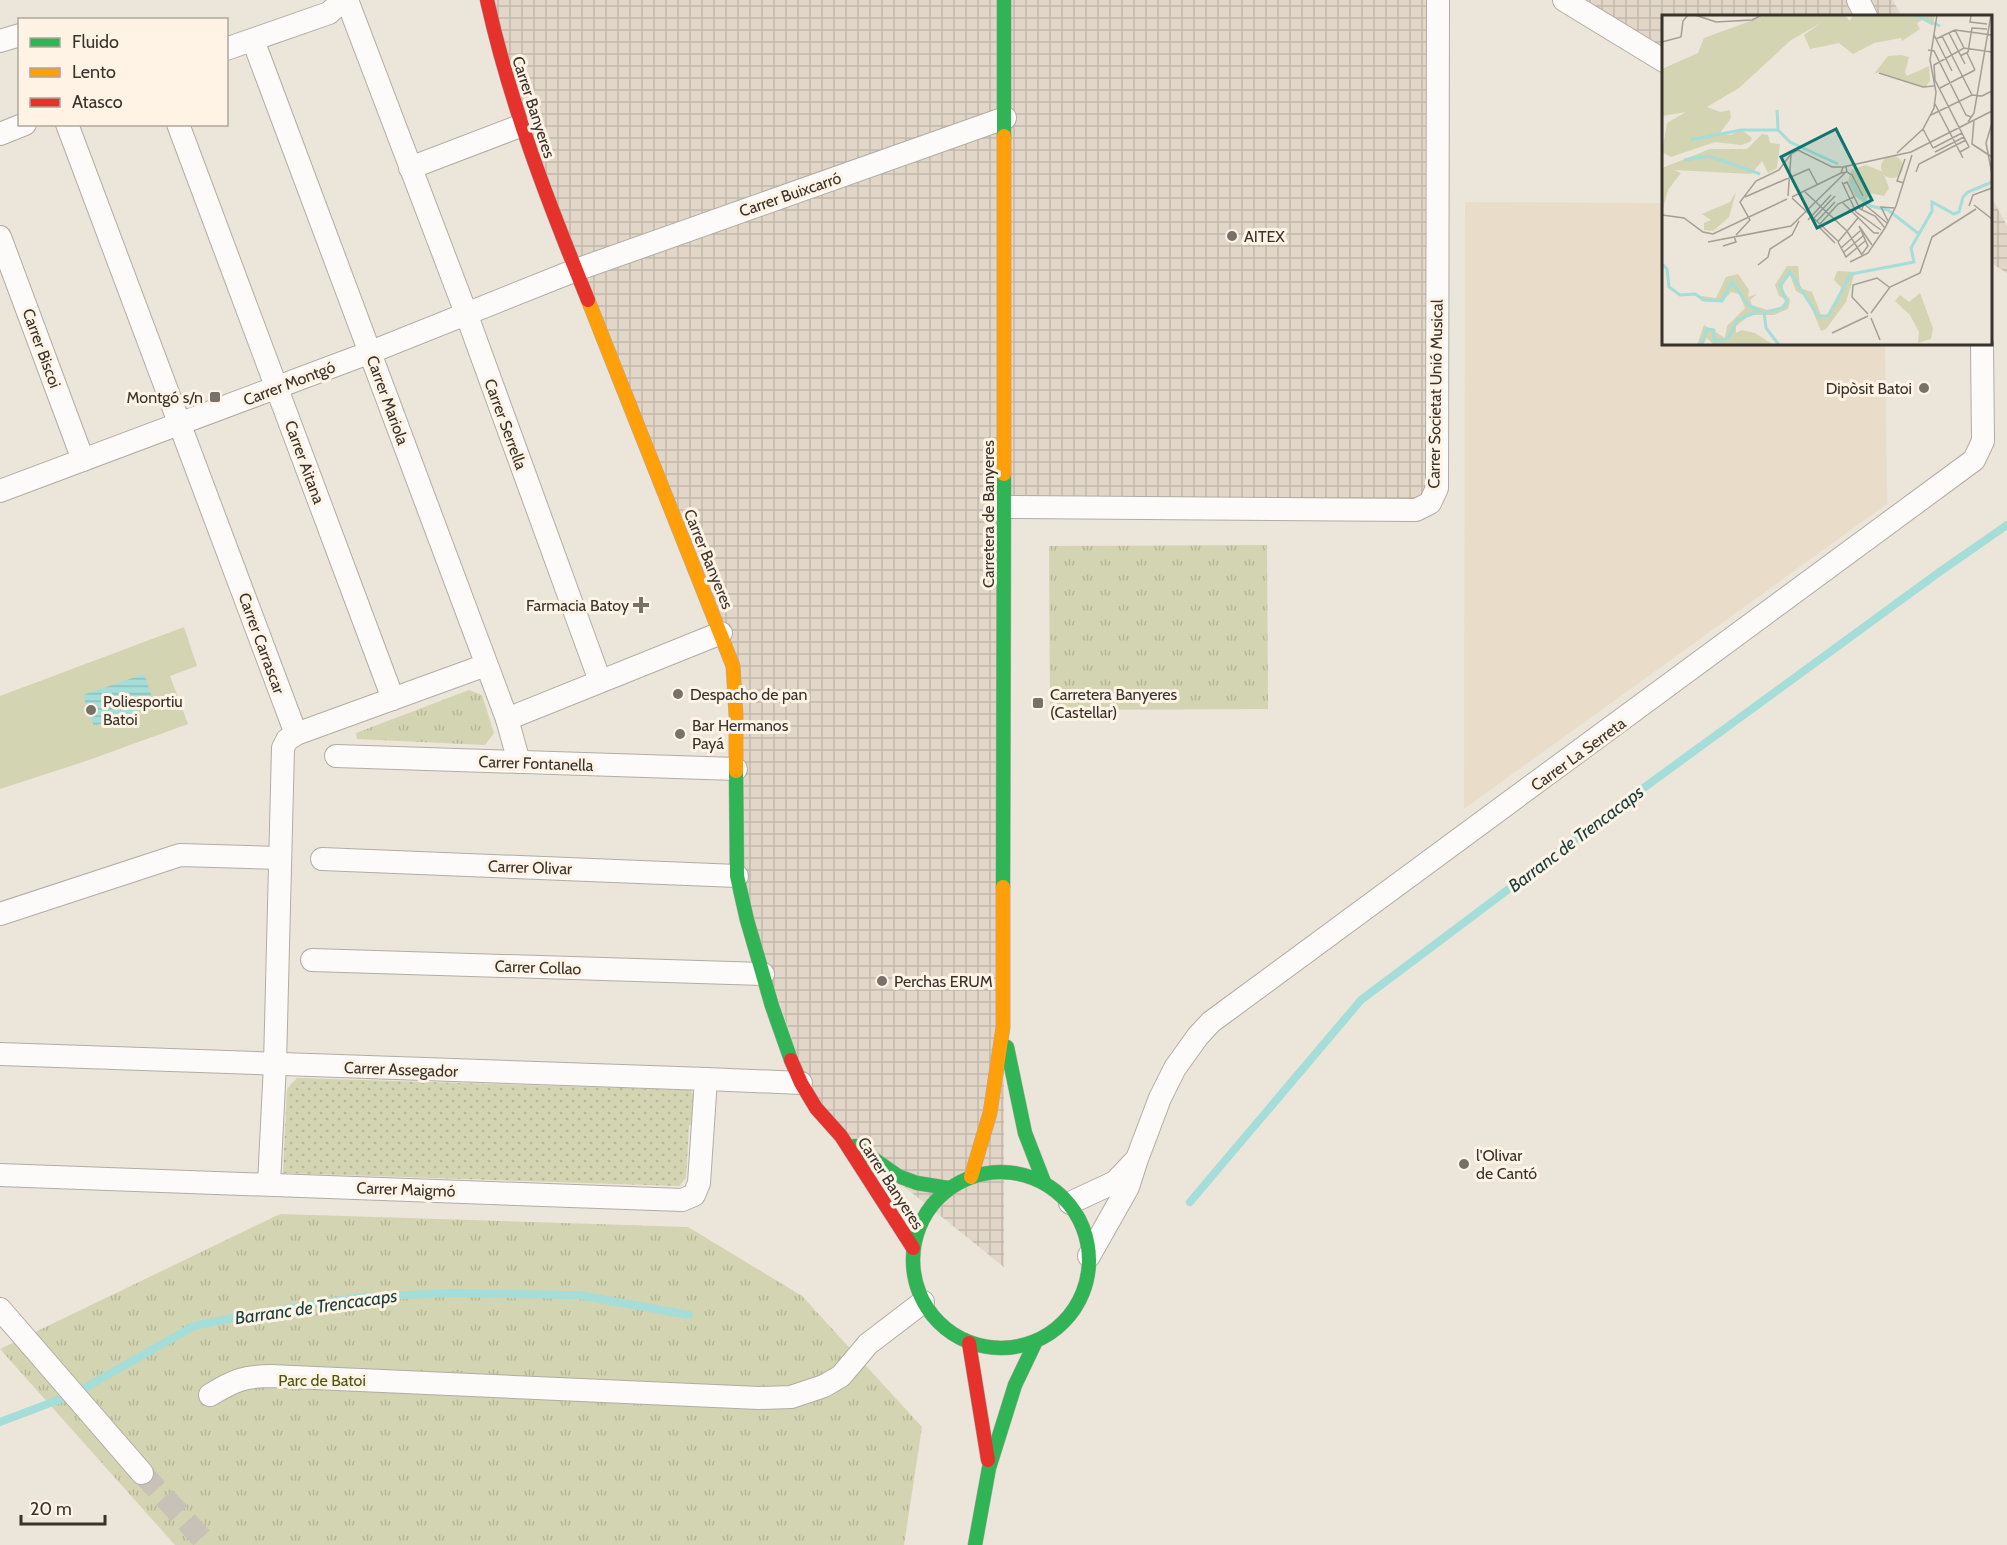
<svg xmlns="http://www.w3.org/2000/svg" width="2007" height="1545" viewBox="0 0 2007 1545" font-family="Cabin,sans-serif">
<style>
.built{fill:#e9ddca}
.industrial{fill:url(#industrial-grid)}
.grass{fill:url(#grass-dots)}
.park{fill:url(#park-tufts)}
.pitch{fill:#d3d4b1}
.water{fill:url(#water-rules)}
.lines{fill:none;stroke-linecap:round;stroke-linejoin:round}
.stream{stroke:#a5ddd9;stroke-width:8}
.street-tunnel{stroke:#c8c1b7;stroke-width:22;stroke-dasharray:22 11;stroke-linecap:butt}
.street-casing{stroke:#b2aca4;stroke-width:24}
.fast-casing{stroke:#b2aca4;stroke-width:15}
.slow-casing{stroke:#b2aca4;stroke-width:15}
.jam-casing{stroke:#b2aca4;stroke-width:15}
.street{stroke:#fcfbf9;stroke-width:22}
.fast{stroke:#30b455;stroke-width:14}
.slow{stroke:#ff9f0a;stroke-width:14}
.jam{stroke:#e5322d;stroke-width:14}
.poi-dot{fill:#787169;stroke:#fef3e5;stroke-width:2}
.labels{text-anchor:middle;stroke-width:6;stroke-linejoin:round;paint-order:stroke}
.street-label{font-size:16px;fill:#39332c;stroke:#fef3e5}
.poi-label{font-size:16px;fill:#39332c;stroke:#fef3e5;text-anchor:start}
.park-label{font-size:16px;fill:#4d550f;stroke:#fef3e5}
.water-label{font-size:18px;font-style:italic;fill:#163e3e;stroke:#fef3e5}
.inset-river{fill:none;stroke:#a5ddd9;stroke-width:3}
.inset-road{fill:none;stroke:#a49e94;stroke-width:1.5}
.view{fill:#0f766e;fill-opacity:0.15;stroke:#0f766e;stroke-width:3}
.inset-edge{fill:none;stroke:#39332c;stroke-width:3}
</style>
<defs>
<pattern id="industrial-grid" width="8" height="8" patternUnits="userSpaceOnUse" patternTransform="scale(1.5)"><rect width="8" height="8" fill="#e1d6c7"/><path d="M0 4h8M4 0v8" fill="none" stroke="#c2b8ab"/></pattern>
<pattern id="grass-dots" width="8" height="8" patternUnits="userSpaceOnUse" patternTransform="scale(1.5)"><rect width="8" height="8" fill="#d3d4b1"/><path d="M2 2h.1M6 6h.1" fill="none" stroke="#b6b698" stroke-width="1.8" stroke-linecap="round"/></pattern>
<pattern id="park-tufts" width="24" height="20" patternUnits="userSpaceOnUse" patternTransform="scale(1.5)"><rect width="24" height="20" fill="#d3d4b1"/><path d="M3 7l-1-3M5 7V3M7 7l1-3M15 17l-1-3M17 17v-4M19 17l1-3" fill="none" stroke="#b6b698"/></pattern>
<pattern id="water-rules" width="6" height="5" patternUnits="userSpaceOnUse" patternTransform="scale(1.5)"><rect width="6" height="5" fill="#a5ddd9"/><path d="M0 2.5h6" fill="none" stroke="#8fbeba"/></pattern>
</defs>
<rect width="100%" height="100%" fill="#ece5da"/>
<path class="built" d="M 1465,202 L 1663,203 L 1664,344 L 1885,344 L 1887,504 L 1464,809 Z"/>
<g class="industrial">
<path d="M 483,0 L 1438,0 L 1437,510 L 1004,507 L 1004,1267 L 819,1118 L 736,876 L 733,685 Z"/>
<path d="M 1563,0 L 1893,0 L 1901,16 L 1664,16 L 1663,62 Z"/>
<path d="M 1990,194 L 2007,226 L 2007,273 L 1991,263 Z"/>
</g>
<path class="grass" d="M 297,1078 L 690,1090 L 697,1099 L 693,1126 L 689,1125 L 686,1178 L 679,1186 L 283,1173 L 287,1089 Z"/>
<g class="park">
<path d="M 1267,545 L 1268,709 L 1050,710 L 1049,546 Z"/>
<path d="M 469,690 L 482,695 L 494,733 L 485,745 L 357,739 L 356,733 Z"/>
<path d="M 280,1214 L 688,1227 L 802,1296 L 922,1427 L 904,1545 L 175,1545 L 0,1349 Z"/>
</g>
<path class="pitch" d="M 184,627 L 197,666 L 170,676 L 188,724 L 86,761 L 0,789 L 0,696 Z"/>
<path class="water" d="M 144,674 L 155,705 L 94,726 L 83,695 Z"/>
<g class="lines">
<g class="stream">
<path d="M 1190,1202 L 1361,1000 L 1634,795 L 1938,573 L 2007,525"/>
<path d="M 0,1422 L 74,1394 L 194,1326 L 242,1316 L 361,1297 L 451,1293 L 578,1295 L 689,1315"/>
</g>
<path class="street-tunnel" d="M 142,1473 L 208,1545"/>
<g class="street-casing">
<g id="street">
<path d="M 347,0 L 466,313 L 600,681"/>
<path d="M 1564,0 L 1664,61"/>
<path d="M 1858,0 L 1866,16"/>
<path d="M 253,40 L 507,719 L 519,762"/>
<path d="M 0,41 L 20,35"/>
<path d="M 226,49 L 329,13 L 343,0"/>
<path d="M 67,124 L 296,734"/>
<path d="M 178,124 L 393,699"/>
<path d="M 0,134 L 25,124"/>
<path d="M 410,168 L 520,126"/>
<path d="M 0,237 L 83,460"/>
<path d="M 0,491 L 371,352 L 576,270 L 1005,118"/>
<path d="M 1004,507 L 1416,510 L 1430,503 L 1437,488 L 1438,0"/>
<path d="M 507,719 L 721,633"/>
<path d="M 336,756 L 736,769"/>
<path d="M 322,859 L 737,876"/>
<path d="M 0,914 L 180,855 L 279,858"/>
<path d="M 312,960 L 763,974"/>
<path d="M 0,1054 L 706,1079 L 801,1083"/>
<path d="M 0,1175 L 682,1200 L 694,1195 L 699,1183 L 706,1079"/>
<path d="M 269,1184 L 275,1064 L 283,748 L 287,740 L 296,734 L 486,665"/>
<path d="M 1070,1203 L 1115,1182 L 1134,1162"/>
<path d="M 1089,1256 L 1128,1187 L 1137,1159 L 1160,1098 L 1175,1068 L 1198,1036 L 1211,1022 L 1974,460 L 1983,441 L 1982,344"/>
<path d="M 0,1309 L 142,1473"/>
<path d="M 210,1395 C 233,1381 244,1376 271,1376 L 759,1398 L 791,1397 L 824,1386 L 841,1376 L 868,1344 L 923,1302"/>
</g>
</g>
<g class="fast-casing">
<g id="fast">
<path d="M 1004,136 L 1004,0"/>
<path d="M 736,771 L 737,876 L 747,920 L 772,1006 L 791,1060"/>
<path d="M 1003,887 L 1004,474"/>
<path d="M 1007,1047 L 1025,1133 L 1044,1182"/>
<path d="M 855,1146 L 898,1176 L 917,1183 L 948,1188"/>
<circle cx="1001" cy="1260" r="88"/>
<path d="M 975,1545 L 989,1468 L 1015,1385 L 1036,1341"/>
</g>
</g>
<g class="slow-casing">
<g id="slow">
<path d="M 588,300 L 733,666 L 736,715 L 736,771"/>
<path d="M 1004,474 L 1004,136"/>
<path d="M 971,1177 L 990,1113 L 1003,1027 L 1003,887"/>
</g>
</g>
<g class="jam-casing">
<g id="jam">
<path d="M 487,0 C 510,104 548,202 588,300"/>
<path d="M 791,1060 L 801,1083 L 816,1108 L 841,1136 L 913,1248"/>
<path d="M 969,1343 L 988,1460"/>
</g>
</g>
<use href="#street" class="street"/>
<use href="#fast" class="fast"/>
<use href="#slow" class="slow"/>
<use href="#jam" class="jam"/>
</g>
<g class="poi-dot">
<circle cx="1232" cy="236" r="6"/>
<circle cx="1924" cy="388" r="6"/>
<rect x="209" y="391" width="12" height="12" rx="3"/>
<path d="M638 596h6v6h6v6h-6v6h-6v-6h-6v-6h6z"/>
<circle cx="678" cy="694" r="6"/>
<rect x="1032" y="697" width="12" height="12" rx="3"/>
<circle cx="91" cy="710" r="6"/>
<circle cx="680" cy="734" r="6"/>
<circle cx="882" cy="981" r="6"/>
<circle cx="1464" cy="1164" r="6"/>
</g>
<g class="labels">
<g class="street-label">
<text transform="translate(534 107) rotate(72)" y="6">Carrer Banyeres</text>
<text transform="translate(790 194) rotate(-19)" y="6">Carrer Buixcarró</text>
<text transform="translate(42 348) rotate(70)" y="6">Carrer Biscoi</text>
<text transform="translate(289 383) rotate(-21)" y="6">Carrer Montgó</text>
<text transform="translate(1435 394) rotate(-89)" y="6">Carrer Societat Unió Musical</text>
<text transform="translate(388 400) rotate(70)" y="6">Carrer Mariola</text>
<text transform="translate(506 424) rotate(70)" y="6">Carrer Serrella</text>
<text transform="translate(305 462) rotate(70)" y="6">Carrer Aitana</text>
<text transform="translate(988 514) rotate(-90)" y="6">Carretera de Banyeres</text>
<text transform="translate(709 559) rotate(68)" y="6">Carrer Banyeres</text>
<text transform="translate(262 643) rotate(70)" y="6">Carrer Carrascar</text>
<text transform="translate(1578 754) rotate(-36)" y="6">Carrer La Serreta</text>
<text transform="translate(536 763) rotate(2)" y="6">Carrer Fontanella</text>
<text transform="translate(530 867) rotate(2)" y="6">Carrer Olivar</text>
<text transform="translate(538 967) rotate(2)" y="6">Carrer Collao</text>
<text transform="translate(401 1069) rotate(2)" y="6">Carrer Assegador</text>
<text transform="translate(891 1183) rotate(57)" y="6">Carrer Banyeres</text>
<text transform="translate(406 1189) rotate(2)" y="6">Carrer Maigmó</text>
</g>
<g class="poi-label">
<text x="1244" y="242">AITEX</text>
<text x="1912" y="394" text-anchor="end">Dipòsit Batoi</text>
<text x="203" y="403" text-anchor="end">Montgó s/n</text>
<text x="629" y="611" text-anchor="end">Farmacia Batoy</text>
<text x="690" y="700">Despacho de pan</text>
<text x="1050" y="700">Carretera Banyeres<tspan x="1050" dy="18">(Castellar)</tspan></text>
<text x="103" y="707">Poliesportiu<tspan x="103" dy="18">Batoi</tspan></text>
<text x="692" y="731">Bar Hermanos<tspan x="692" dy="18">Payá</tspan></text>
<text x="894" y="987">Perchas ERUM</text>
<text x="1476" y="1161">l'Olivar<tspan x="1476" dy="18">de Cantó</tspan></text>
</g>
<g class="park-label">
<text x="322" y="1386">Parc de Batoi</text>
</g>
<g class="water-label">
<text transform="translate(1576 839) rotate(-37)" y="6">Barranc de Trencacaps</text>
<text transform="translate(316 1307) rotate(-8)" y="6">Barranc de Trencacaps</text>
</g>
</g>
<g transform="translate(1662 15)">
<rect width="330" height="330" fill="#ece5da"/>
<path d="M 170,0 L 182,0 L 188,6 L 191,0 L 259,0 L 255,9 L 258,14 L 240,26 L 239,23 L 212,28 L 191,39 L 177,28 L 148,34 L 142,20 Z" fill="#d3d4b1"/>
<path d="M 105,0 L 171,1 L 129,25 L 77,73 L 45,92 L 58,97 L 68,95 L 69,103 L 58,118 L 68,120 L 80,115 L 90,123 L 88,127 L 79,130 L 53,127 L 9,142 L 0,137 L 5,108 L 24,97 L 0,101 L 0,54 L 36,38 L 42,23 ZM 234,0 L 258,1 L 273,0 L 271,11 L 260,5 L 255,8 L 239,3 L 218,17 L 223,6 ZM 100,119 L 106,120 L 108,128 L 118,129 L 115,153 L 106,158 L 100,146 L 89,159 L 12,155 L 19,158 L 6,175 L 0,197 L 0,153 L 48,134 L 85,134 ZM 74,177 L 67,202 L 51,216 L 42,215 L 42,208 L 49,205 L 40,199 L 68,187 ZM 125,251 L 136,251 L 138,273 L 150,277 L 159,300 L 164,302 L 177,281 L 179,272 L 172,265 L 175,256 L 193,257 L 184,287 L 164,314 L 159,316 L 145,282 L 134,276 L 128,260 L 121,270 L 121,277 L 128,284 L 126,294 L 112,300 L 88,300 L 74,311 L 74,318 L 80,315 L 93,318 L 112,330 L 52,330 L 45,323 L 41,330 L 35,330 L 42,310 L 63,323 L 65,311 L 83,293 L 77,279 L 69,277 L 60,287 L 39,286 L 40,281 L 54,283 L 64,262 L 76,259 L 87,275 L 86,282 L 95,279 L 88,285 L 90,290 L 106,295 L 119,292 L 124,285 L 117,281 L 113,270 ZM 258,278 L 271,313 L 269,324 L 256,328 L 257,317 L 248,300 L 233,286 L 238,280 L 247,287 Z" fill="#d3d4b1"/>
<path d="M 239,40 L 247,42 L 243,57 L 245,61 L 267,51 L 268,66 L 263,72 L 217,57 L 212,59 L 226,41 ZM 204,150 L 221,157 L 227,173 L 222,181 L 207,178 L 203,189 L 193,181 L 186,167 L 189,155 Z" fill="#d3d4b1"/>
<path d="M219 152a11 11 0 1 1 22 0a11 11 0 1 1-22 0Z" fill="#d3d4b1"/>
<path class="inset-river" d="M 254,0 L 278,11M 115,95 L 116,114M 28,125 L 79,115 L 116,115 L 128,127 L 176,149M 22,145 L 47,141 L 98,159M 189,165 L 197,181 L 209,191 L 226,195 L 257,219M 0,249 L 5,254 L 7,272 L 18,280 L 33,279 L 42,285 L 60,286 L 70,267 L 86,290 L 100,297M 102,297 L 104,313 L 117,330M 104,297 L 120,293 L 125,287 L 118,270 L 128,257 L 156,301 L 166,301 L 189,259 L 252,247 L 249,233 L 270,196 L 270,187 L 292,199 L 297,197 L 301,182 L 306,177 L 330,167M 39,330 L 45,314 L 52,315 L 52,325 L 61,325 L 67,322 L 75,305 L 95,297"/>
<path class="inset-road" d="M 33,0 L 54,7 L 90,5 L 100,0M 309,0 L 308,7 L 325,9M 293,15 L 330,20M 293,15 L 302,33M 287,18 L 303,49M 272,20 L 290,56M 280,21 L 310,80M 274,24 L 293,15M 0,27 L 19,22 L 21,6 L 26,0M 266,35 L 272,36 L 304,100 L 309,102M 305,38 L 313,55M 298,41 L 306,37 L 310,13 L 325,14M 217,58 L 261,72 L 272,71M 278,73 L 313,55M 273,89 L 301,143M 269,100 L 310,80 L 320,81 L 330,76M 312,105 L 310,129 L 330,142M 306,107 L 312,98 L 329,0M 330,108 L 324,128 L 330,159M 261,114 L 271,133M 271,133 L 300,118M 273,137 L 302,122M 298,137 L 307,132 L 273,65 L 272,50 L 302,33 L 330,37M 235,138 L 261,114 L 272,93 L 274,77 L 268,45 L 275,0M 129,139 L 136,135 L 170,152 L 180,152M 184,152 L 185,157 L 179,158 L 181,152 L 249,137 L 330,96M 185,157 L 190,160 L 201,181M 254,157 L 257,149 L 304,125M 180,167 L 194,197 L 219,215M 242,168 L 235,166 L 243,144M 181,169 L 185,167 L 198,194 L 213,201 L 223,213M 143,177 L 185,216 L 200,240M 126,181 L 129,140M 83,182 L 147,154 L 155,169M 130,182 L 179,158M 130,183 L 177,227M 181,188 L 212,218 L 217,218M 312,190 L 330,204M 307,191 L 311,180 L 330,173M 200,194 L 202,189 L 225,208M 0,200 L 22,203 L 41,217 L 51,219 L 125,184M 152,203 L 173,181M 146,205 L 169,180M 155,206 L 173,187M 226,206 L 219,192 L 233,193M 197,211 L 206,231 L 200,239M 197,211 L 210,230M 74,220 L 88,205 L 78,187 L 94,166 L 117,155 L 129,139M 46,227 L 129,211 L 183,158M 176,227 L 184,242 L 203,226M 176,227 L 196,203M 173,228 L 156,211 L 176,189 L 192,182M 61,231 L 74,227 L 72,221M 179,233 L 198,216M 182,237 L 201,221M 188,247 L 206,238 L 223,213 L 234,191 L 250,140M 96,250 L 106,242 L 108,234 L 130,220 L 137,206M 209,298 L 228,272 L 258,258 L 270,222 L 314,194M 206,299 L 190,282 L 191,270 L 215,263 L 227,272M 209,303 L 218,325M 170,318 L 206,301"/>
<path class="view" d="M 174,114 L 210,185 L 155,213 L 119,142 Z"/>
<rect width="330" height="330" class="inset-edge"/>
</g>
<rect x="18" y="18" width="210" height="108" fill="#fef3e5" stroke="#afa69b" stroke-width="1.5"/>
<rect x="30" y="38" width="30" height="9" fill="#30b455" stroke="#afa69b" stroke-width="1.5"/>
<text x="72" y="48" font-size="18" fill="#39332c">Fluido</text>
<rect x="30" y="68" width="30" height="9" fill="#ff9f0a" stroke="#afa69b" stroke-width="1.5"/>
<text x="72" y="78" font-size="18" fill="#39332c">Lento</text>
<rect x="30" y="98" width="30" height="9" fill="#e5322d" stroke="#afa69b" stroke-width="1.5"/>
<text x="72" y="108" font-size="18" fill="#39332c">Atasco</text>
<path d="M21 1515v9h84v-9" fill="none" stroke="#39332c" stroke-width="3"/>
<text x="30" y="1515" font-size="18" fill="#39332c" stroke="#fef3e5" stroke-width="4.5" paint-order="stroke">20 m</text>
</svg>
